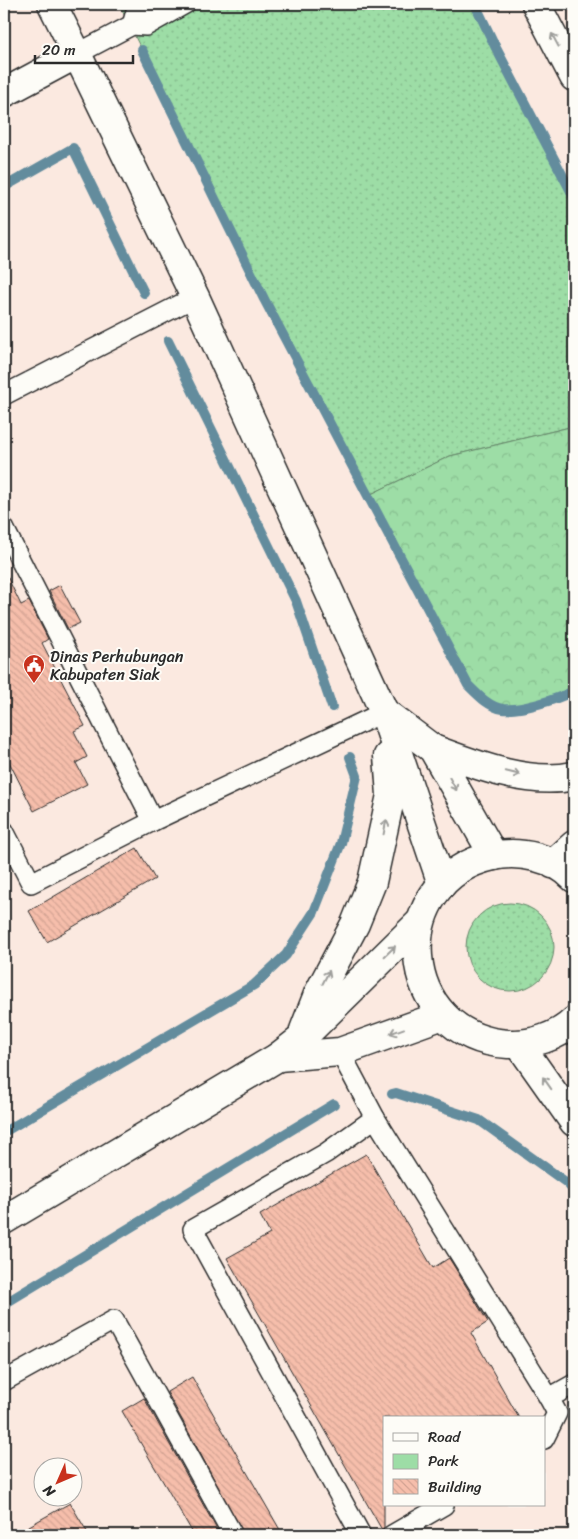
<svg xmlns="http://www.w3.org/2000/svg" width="578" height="1539" viewBox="0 0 578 1539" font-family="Sriracha,sans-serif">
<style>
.built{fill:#fbe9e0;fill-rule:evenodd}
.green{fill:url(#green-dots);stroke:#648468}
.forest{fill:url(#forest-crowns);stroke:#648468}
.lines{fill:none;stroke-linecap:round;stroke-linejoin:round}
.stream{stroke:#638c9d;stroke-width:10}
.building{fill:url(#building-back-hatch);stroke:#2b2b2b}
.lane-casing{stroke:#2b2b2b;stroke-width:22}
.street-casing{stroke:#2b2b2b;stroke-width:31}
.secondary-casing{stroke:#2b2b2b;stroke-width:31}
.lane{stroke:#fdfcf7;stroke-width:19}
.street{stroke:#fdfcf7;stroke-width:28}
.secondary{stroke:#fdfcf7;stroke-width:28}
.oneway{stroke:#9e9e9b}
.labels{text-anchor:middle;stroke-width:4;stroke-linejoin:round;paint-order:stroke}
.poi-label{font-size:16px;fill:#2b2b2b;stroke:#fdfcf7;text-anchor:start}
</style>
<defs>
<pattern id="green-dots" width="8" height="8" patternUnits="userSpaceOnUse" patternTransform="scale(1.25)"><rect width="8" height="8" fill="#9ddda6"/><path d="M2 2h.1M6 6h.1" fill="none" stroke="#87be8f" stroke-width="1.8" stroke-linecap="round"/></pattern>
<pattern id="forest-crowns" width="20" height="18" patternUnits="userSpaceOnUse" patternTransform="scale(1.25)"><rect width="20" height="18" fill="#9ddda6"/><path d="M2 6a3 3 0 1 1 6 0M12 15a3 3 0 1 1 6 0" fill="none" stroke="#87be8f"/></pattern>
<pattern id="building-back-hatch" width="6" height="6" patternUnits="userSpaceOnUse" patternTransform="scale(1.25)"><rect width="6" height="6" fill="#f6beab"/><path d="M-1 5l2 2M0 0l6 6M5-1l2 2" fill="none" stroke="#d3a393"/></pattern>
</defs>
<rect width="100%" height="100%" fill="#fdfcf7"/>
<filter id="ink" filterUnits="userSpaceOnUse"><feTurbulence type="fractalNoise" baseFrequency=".02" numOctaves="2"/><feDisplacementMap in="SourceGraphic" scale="10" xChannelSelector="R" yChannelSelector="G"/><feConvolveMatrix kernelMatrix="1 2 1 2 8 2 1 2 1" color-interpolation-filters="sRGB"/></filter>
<g filter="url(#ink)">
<path class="built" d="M 4,4 L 574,4 L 574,1535 L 4,1535 ZM 384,1418 L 544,1418 L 544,1505 L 384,1505 ZM 42,1466 L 72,1466 L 72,1496 L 42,1496 Z"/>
<g class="green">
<path d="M 119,4 L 475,4 L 496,48 L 574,197 L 574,426 L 450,456 L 367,496 L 264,299 Z"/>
<circle cx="510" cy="947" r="44"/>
</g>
<path class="forest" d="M 574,426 L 574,691 C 557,699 522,711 503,709 C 489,707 478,695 468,685 L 367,496 L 450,456 Z"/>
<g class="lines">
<g class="stream">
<path d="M 475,4 L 496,48 L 574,197"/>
<path d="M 142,50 L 264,299 L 468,685 C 478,695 489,707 503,709 C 522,711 557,699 574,691"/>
<path d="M 4,187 L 73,148 L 144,293"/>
<path d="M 168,341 L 296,601 L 332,707"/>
<path d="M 392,1094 L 396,1093 L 479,1120 L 567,1183 L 574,1191"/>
<path d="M 4,1132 L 254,985 L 286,955 L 314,912 L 341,843 L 357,776 L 350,757"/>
<path d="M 4,1304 L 334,1104"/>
</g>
</g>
<g class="building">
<path d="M 4,570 L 21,605 L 29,601 L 48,639 L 42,643 L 85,726 L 74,731 L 87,757 L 76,763 L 87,784 L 34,811 L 4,752 Z"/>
<path d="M 60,585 L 80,623 L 68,629 L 49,591 Z"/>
<path d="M 137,848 L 155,879 L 47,942 L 29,911 Z"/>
<path d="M 366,1154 L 433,1268 L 449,1258 L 488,1322 L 471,1333 L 519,1418 L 384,1418 L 384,1527 L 382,1530 L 227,1258 L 270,1234 L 260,1215 Z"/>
<path d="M 192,1377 L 283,1535 L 244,1535 L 167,1392 Z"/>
<path d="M 144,1398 L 220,1535 L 194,1535 L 122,1411 Z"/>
<path d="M 70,1503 L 89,1535 L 13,1535 Z"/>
</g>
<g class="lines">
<g class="lane-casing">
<g id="lane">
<path d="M 132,25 L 136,11 L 149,4"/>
<path d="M 77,54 L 132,25 L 146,26 L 185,4"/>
<path d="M 4,395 L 195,297"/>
<path d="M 4,528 L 153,821"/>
<path d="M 4,831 L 31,883 L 153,821 L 384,712"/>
<path d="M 340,1052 L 375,1118 L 326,1153 L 193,1229 L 361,1535"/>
<path d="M 375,1118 L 549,1398"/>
<path d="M 4,1381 L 114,1320 L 233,1535"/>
<path d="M 544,1439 L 557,1413 L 549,1398 L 574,1384"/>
<path d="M 392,1535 L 444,1505"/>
</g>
</g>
<g class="street-casing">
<g id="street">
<path d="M 52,4 L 77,54"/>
<path d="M 4,93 L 77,54 L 195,297 L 384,712 L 442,884"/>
<path d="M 384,712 L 433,749 L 494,856"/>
<path d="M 433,749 C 476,765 528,786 574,776"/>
<path d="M 304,1030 L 318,994 L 355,924 L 372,882 L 391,795 L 388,756"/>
<path d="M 278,1057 L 340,1052 L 443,1015"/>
<path d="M 4,1220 L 278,1057 L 301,1039 L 420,922"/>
</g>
</g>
<g class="secondary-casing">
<g id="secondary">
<path d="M 536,4 L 574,77"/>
<path d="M 553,864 L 574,845"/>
<path d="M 574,878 C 555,858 520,850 493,856 C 384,880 397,1037 508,1044 C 531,1045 558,1037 574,1021"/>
<path d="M 519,1044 L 574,1122"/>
</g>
</g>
<use href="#lane" class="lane"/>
<use href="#street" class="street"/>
<use href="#secondary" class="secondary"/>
</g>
<defs><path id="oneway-shaft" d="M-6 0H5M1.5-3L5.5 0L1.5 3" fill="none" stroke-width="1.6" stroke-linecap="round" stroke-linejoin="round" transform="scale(1.25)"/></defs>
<g class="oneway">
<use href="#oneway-shaft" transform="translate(555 40) rotate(-118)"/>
<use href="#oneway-shaft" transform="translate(513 773) rotate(14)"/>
<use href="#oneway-shaft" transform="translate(453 784) rotate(61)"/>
<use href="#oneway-shaft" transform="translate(385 827) rotate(-79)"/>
<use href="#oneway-shaft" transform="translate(390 951) rotate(-44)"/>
<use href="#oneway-shaft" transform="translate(326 977) rotate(-63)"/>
<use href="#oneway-shaft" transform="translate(397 1031) rotate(160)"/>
<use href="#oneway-shaft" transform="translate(547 1083) rotate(-125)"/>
</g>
</g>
<defs>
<g id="civic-pin" transform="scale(1.125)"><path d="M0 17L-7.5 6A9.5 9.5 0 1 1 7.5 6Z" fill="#c8321e" stroke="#fdfcf7"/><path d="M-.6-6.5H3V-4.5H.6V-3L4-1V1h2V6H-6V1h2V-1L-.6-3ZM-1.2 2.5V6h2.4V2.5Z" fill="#fff"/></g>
</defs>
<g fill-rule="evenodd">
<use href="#civic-pin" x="34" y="665"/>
</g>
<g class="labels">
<g class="poi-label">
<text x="50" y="662">Dinas Perhubungan<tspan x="50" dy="18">Kabupaten Siak</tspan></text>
</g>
</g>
<rect width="578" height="1539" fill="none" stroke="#fdfcf7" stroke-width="20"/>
<rect x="10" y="10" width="558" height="1519" fill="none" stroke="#2b2b2b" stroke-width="2" filter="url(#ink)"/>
<rect x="383" y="1416" width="162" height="90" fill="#fdfcf7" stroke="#a9a8a5"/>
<rect x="393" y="1433" width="25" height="8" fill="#fdfcf7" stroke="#a9a8a5"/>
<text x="428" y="1442" font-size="15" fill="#2b2b2b">Road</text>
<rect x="393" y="1454" width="25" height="15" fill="#9ddda6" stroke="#a9a8a5"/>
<text x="428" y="1466" font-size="15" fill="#2b2b2b">Park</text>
<rect x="393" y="1479" width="25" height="15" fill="url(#building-back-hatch)" stroke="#a9a8a5"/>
<text x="428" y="1492" font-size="15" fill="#2b2b2b">Building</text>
<g transform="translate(58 1482) rotate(225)"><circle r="24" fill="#fdfcf7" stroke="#a9a8a5"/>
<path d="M0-4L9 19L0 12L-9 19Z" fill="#c8321e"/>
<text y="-8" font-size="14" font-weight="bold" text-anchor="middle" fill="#2b2b2b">N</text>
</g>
<path d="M35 55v8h98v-8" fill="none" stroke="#2b2b2b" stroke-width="2.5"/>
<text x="42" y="55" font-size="15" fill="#2b2b2b" stroke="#fdfcf7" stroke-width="4" paint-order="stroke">20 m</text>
</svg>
